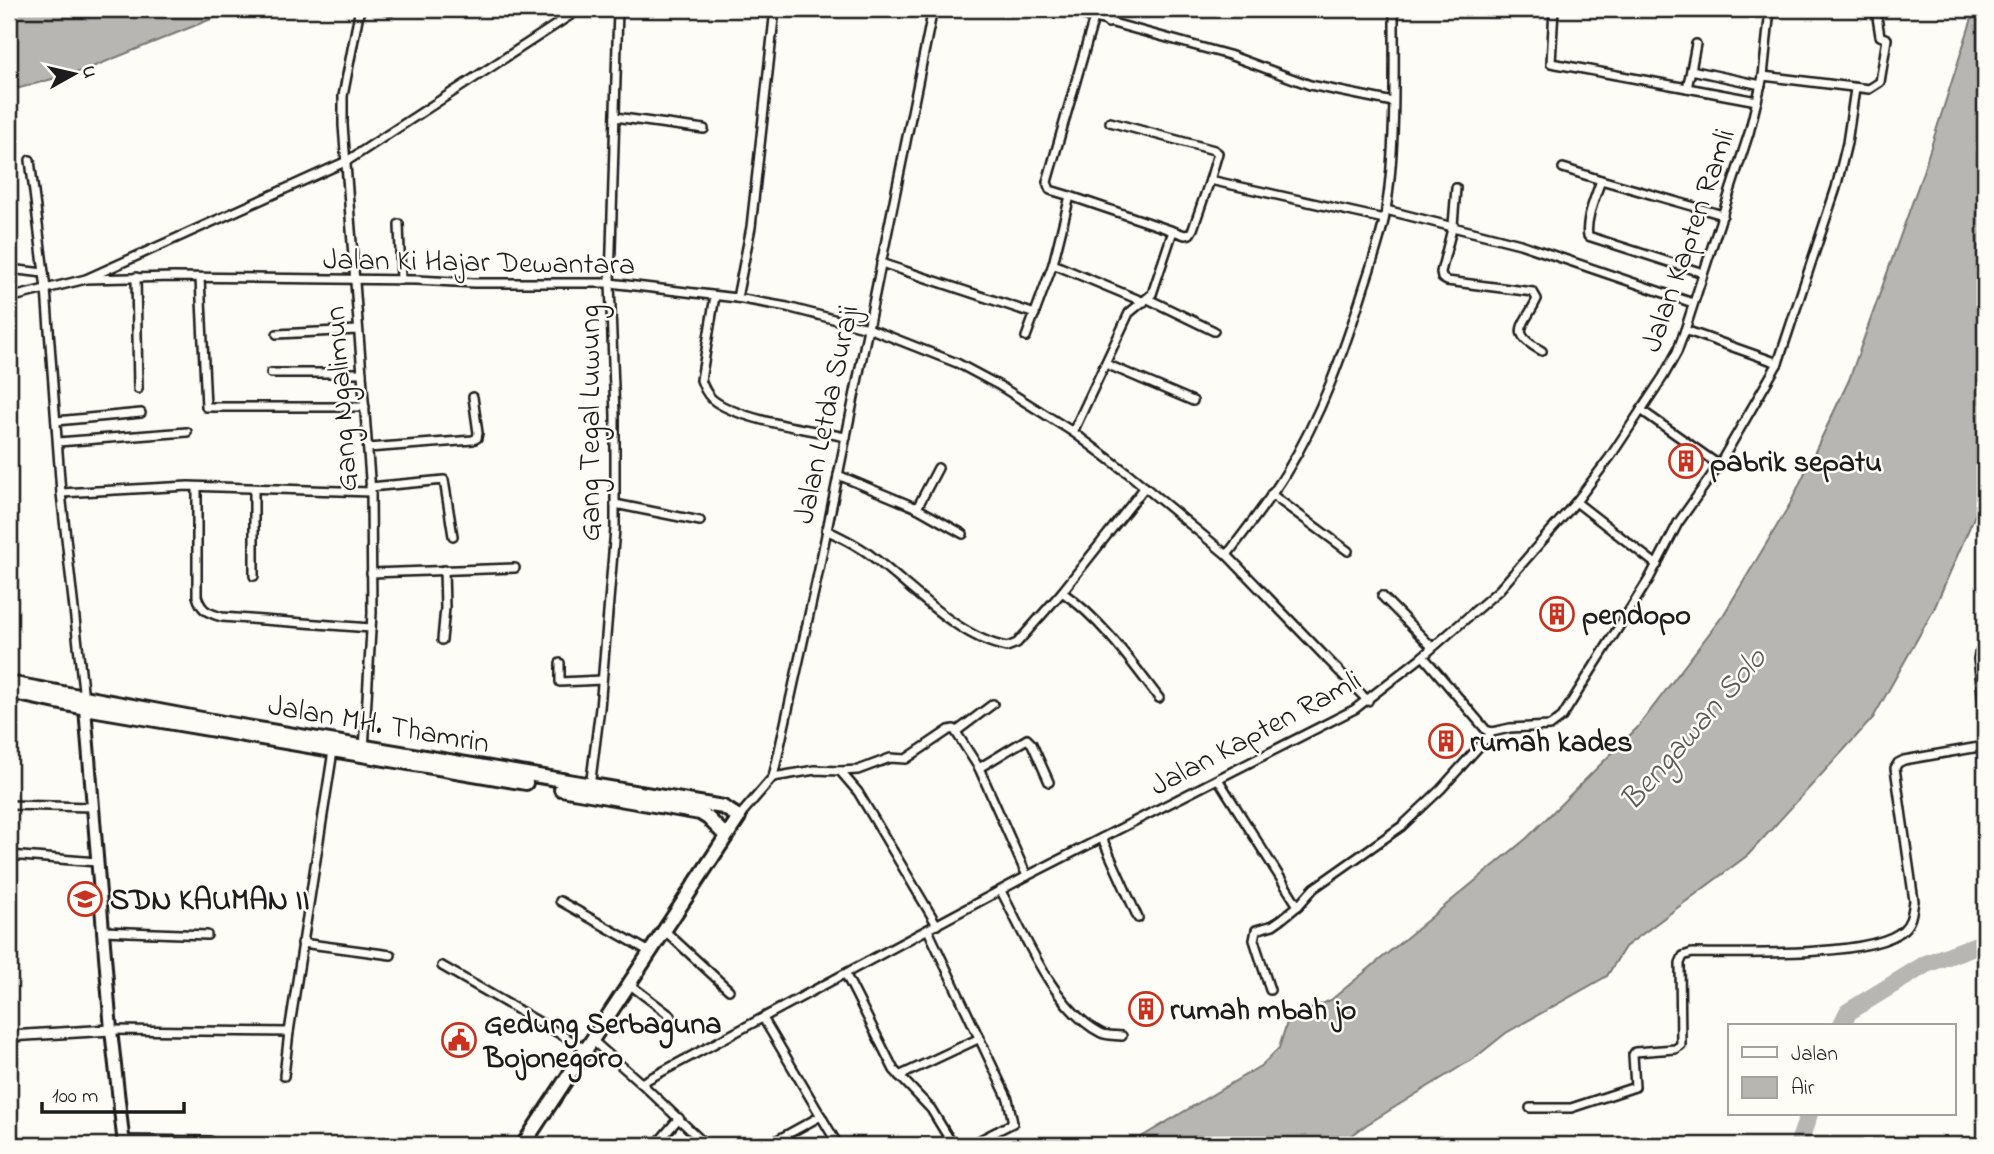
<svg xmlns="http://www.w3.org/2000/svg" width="1994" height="1154" viewBox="0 0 1994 1154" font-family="'Indie Flower',sans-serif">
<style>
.water{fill:#b7b6b2;stroke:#797876;stroke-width:2}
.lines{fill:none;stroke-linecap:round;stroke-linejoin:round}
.river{stroke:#b7b6b2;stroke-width:18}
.minor-casing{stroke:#1c1c1c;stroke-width:12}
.tertiary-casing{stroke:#1c1c1c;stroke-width:14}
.secondary-casing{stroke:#1c1c1c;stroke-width:16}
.primary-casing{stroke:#1c1c1c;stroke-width:18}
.minor{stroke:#fdfcf7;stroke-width:7}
.tertiary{stroke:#fdfcf7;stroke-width:9}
.secondary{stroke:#fdfcf7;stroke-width:10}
.primary{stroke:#fdfcf7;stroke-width:12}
.labels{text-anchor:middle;stroke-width:5;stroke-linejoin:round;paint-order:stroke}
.street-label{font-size:30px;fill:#1c1c1c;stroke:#fdfcf7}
.poi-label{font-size:30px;font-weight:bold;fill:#1c1c1c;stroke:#fdfcf7;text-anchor:start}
.water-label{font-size:32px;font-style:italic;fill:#5a5a58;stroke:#fdfcf7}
</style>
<rect width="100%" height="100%" fill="#fdfcf7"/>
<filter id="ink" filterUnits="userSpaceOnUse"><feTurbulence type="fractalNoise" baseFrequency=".0143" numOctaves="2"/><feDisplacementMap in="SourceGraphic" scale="14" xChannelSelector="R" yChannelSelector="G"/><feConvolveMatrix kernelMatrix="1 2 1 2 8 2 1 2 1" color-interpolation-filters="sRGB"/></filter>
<g filter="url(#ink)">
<g class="water">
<path d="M 9,9 L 236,9 L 85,70 L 9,91 Z"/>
<path d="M 1975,9 L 1985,9 L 1985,492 L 1934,609 L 1873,718 L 1748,855 L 1625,947 L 1607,976 L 1506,1033 L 1476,1057 L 1366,1125 L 1339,1145 L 1128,1145 L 1262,1065 L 1279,1048 L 1288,1019 L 1331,1000 L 1527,838 L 1637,728 L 1724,614 L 1790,504 L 1849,380 L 1921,178 Z"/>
</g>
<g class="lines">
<g class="river">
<path d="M 1841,1026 L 1848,1012 L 1926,964 L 1985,942"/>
<path d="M 1798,1145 L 1809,1114"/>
</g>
<g class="minor-casing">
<g id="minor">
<path d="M 362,9 L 359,13 L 343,96 L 343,125 L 371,492 L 372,613 L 364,750"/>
<path d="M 382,9 L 391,11"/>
<path d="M 1062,9 L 1229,55 L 1310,85 L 1393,102"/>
<path d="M 1554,9 L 1551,63 L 1687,88"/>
<path d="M 1108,23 L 1111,9"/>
<path d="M 1691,70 L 1696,44"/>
<path d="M 1763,76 L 1869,89 L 1880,82 L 1887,39 L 1880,36 L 1877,17 L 1879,9"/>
<path d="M 1757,101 L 1687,88 L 1691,70 L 1761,85"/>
<path d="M 615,117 L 704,129"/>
<path d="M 1110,122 L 1214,150 L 1218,153 L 1210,180"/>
<path d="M 30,160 L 46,289 L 61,493 L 84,699"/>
<path d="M 1563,168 L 1601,180 C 1596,196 1585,219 1588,236 L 1703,273"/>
<path d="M 1601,180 L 1723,215"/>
<path d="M 1456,188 L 1453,225 L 1441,272 L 1442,278 L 1447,281 L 1533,292 L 1537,299 C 1524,327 1507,332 1542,351"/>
<path d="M 1070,196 L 1185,235 L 1190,234 L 1193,229 L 1210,180 L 1384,219"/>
<path d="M 1386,210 L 1520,244 L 1693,303"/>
<path d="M 399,224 L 401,280"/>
<path d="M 881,263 L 1035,314"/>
<path d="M 1053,264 L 1144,302"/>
<path d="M 9,269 L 44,273"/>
<path d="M 136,277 L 138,389"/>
<path d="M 200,278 L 206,407 L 365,407"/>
<path d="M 86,279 L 174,277 L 417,280 L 474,283 L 610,283 L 737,298 L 787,307 L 868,328 L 957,363 L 1000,386 L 1073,432 L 1129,474 L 1227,555 L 1368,701"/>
<path d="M 715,296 L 701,380 C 704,388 706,393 712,399 C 737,420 812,430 846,437"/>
<path d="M 9,298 L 86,279 L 347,161 L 580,9"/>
<path d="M 737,298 L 751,227 L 775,9"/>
<path d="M 1148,299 L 1214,331"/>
<path d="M 1685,330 L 1778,363"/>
<path d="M 277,334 L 358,330"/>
<path d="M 1026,337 L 1053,264 L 1070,196 L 1050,190 L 1047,182 L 1094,18"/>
<path d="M 1106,364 L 1193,401"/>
<path d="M 271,373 L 362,373"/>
<path d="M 1641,410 L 1719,465"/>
<path d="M 56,421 L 141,413"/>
<path d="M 1073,432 L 1129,313 L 1152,294 L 1173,231"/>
<path d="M 58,442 L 187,432"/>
<path d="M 368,448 L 473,440 L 477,438 L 478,433 L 473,397"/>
<path d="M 838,475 L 917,508 L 938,468"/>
<path d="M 197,487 L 197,596 C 201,610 207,613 222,617 L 371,628"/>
<path d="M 370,487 L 444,480 L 453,536"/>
<path d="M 61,493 L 188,486 L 371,492"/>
<path d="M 1271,494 L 1348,551"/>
<path d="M 1576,502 L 1657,565"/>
<path d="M 615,504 L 700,521"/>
<path d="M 917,508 L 963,534"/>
<path d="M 826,530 C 841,537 856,544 869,554 C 909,584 957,638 1007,647 L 1017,643 L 1062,592 L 1145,487"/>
<path d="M 1227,555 C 1247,528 1269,501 1286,473 C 1321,416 1344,351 1364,287 C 1372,262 1382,236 1386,210 C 1396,147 1394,73 1394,9"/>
<path d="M 371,573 L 515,568"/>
<path d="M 254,576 L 254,489"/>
<path d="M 1062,592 C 1102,620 1130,660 1159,698"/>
<path d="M 1382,596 L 1432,647"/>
<path d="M 442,640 L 445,608 L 444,570"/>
<path d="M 1985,652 L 1979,654 L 1978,659 L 1985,718"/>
<path d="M 1423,656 L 1486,730 L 1492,732 L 1510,728 L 1550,726 L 1562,717 L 1649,579 L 1678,523 L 1719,465 L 1778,363 L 1836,188 L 1847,143 L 1855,89"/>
<path d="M 560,663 L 560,682 L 602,680"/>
<path d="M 957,731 L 993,704"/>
<path d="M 979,768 L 1027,739 L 1032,744 L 1049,782"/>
<path d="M 840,771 L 858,770 L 890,758 L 906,759 L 949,730 L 954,729 L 979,768 L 1027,876"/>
<path d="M 773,777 L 815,770 L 840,771 L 858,792 L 937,925"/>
<path d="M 1218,779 L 1298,906"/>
<path d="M 590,787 L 600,708 L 615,529 L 615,415 L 610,283 L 618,9"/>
<path d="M 9,805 L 92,807"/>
<path d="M 742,813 L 773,777 L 778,755 L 818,574 L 933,9"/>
<path d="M 1102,838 L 1138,918"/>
<path d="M 9,855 L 97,862"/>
<path d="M 1001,891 C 1025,936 1054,1009 1101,1033 C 1107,1036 1115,1035 1122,1036"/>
<path d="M 560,901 L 650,952"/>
<path d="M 664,930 L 729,990"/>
<path d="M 928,930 L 1008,1099 L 1013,1123 L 970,1145"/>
<path d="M 103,931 L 207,935"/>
<path d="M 302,943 L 391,955"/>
<path d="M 442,966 L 586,1049"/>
<path d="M 846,975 L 894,1070 L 931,1109 L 953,1145"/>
<path d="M 629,984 L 671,1016"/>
<path d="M 1270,990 L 1254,940 L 1256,930 L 1273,925 L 1283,918 L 1299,905 L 1314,888 L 1402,826 L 1441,789 L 1492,732"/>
<path d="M 763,1018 L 838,1145"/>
<path d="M 111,1030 L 289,1032 L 333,751"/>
<path d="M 592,1040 L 641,1083 L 1027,876 L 1355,709 L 1423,656 L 1499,590 L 1576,502 L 1610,457 L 1663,377 L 1677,352 L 1685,330 L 1749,133 L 1763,76 L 1770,9"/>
<path d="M 284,1076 L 289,1032"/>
<path d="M 899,1076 L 980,1038"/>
<path d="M 641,1083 L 706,1145"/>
<path d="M 1530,1108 L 1571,1108 L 1635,1087 L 1633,1055 L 1635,1052 L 1675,1049 L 1681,1045 L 1680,963 L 1683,956 L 1692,953 C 1735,953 1874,958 1903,930 C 1912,922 1912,912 1914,901 L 1895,768 L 1898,763 L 1904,760 L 1985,746"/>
<path d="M 124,1140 L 210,1141"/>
<path d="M 656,1145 L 679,1118"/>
<path d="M 768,1145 L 821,1116"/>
</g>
</g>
<g class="tertiary-casing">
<path id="tertiary" d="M 9,1036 L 111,1030"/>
</g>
<g class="secondary-casing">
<path id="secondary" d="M 85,708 L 111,1030 L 124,1145"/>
</g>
<g class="primary-casing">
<g id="primary">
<path d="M 9,683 L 229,724 L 723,807 L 739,817 L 523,1145"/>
<path d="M 9,692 L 85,708 L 526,783"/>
<path d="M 561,789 L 700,813 L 708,818 L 725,835"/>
</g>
</g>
<use href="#minor" class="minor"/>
<use href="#tertiary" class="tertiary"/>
<use href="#secondary" class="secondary"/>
<use href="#primary" class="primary"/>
</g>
</g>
<defs>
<g id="building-ring" transform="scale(1.75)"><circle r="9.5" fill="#fdfcf7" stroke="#c8321e" stroke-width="1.5"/><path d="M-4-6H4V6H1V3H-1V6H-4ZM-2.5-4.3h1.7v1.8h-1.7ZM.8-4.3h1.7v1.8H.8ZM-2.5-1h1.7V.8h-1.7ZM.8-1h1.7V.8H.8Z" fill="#c8321e"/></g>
<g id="school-ring" transform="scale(1.75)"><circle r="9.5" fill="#fdfcf7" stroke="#c8321e" stroke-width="1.5"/><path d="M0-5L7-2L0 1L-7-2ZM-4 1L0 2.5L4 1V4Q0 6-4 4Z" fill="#c8321e"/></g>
<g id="civic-ring" transform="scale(1.75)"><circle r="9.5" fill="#fdfcf7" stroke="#c8321e" stroke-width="1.5"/><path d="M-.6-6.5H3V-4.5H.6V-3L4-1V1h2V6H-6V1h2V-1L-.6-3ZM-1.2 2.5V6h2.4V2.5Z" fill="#c8321e"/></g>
</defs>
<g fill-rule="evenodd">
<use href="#building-ring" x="1686" y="461"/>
<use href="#building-ring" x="1557" y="614"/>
<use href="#building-ring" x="1446" y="741"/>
<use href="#school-ring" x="85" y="899"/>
<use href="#building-ring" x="1146" y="1009"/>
<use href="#civic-ring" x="459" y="1040"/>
</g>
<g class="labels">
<g class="street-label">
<text transform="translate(1687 240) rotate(-71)" y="10">Jalan Kapten Ramli</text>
<text transform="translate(479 261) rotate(1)" y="10">Jalan Ki Hajar Dewantara</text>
<text transform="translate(340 399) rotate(-94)" y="10">Gang Ngalimun</text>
<text transform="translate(825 414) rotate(-78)" y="10">Jalan Letda Suraji</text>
<text transform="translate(589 423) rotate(-90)" y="10">Gang Tegal Luwung</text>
<text transform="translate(379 723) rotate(10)" y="10">Jalan MH. Thamrin</text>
<text transform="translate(1255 732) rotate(-28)" y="10">Jalan Kapten Ramli</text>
</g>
<g class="poi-label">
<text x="1710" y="471">pabrik sepatu</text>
<text x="1582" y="624">pendopo</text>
<text x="1470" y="751">rumah kades</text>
<text x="110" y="909">SDN KAUMAN II</text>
<text x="1170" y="1019">rumah mbah jo</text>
<text x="484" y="1033">Gedung Serbaguna<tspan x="484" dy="34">Bojonegoro</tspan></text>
</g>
<g class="water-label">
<text transform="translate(1692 728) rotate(-49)" y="11">Bengawan Solo</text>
</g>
</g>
<rect width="1994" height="1154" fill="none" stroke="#fdfcf7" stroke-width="35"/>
<rect x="18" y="18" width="1959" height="1119" fill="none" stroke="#1c1c1c" stroke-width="2.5" filter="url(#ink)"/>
<rect x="1728" y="1024" width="228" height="91" fill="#fdfcf7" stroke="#a3a29f" stroke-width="2"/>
<rect x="1742" y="1047" width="35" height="10" fill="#fdfcf7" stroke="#a3a29f" stroke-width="2"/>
<text x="1791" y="1060" font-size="21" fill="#1c1c1c">Jalan</text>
<rect x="1742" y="1077" width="35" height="21" fill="#b7b6b2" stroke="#a3a29f" stroke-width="2"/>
<text x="1791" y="1094" font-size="21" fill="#1c1c1c">Air</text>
<g transform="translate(74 74) rotate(82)" stroke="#fdfcf7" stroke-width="5" paint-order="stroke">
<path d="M0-5L12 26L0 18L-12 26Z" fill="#1c1c1c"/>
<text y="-10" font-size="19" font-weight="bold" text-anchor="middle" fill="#1c1c1c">U</text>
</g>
<path d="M42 1102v10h142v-10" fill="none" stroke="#1c1c1c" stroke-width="3.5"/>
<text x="52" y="1102" font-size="21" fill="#1c1c1c" stroke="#fdfcf7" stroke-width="5" paint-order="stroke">100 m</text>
</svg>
